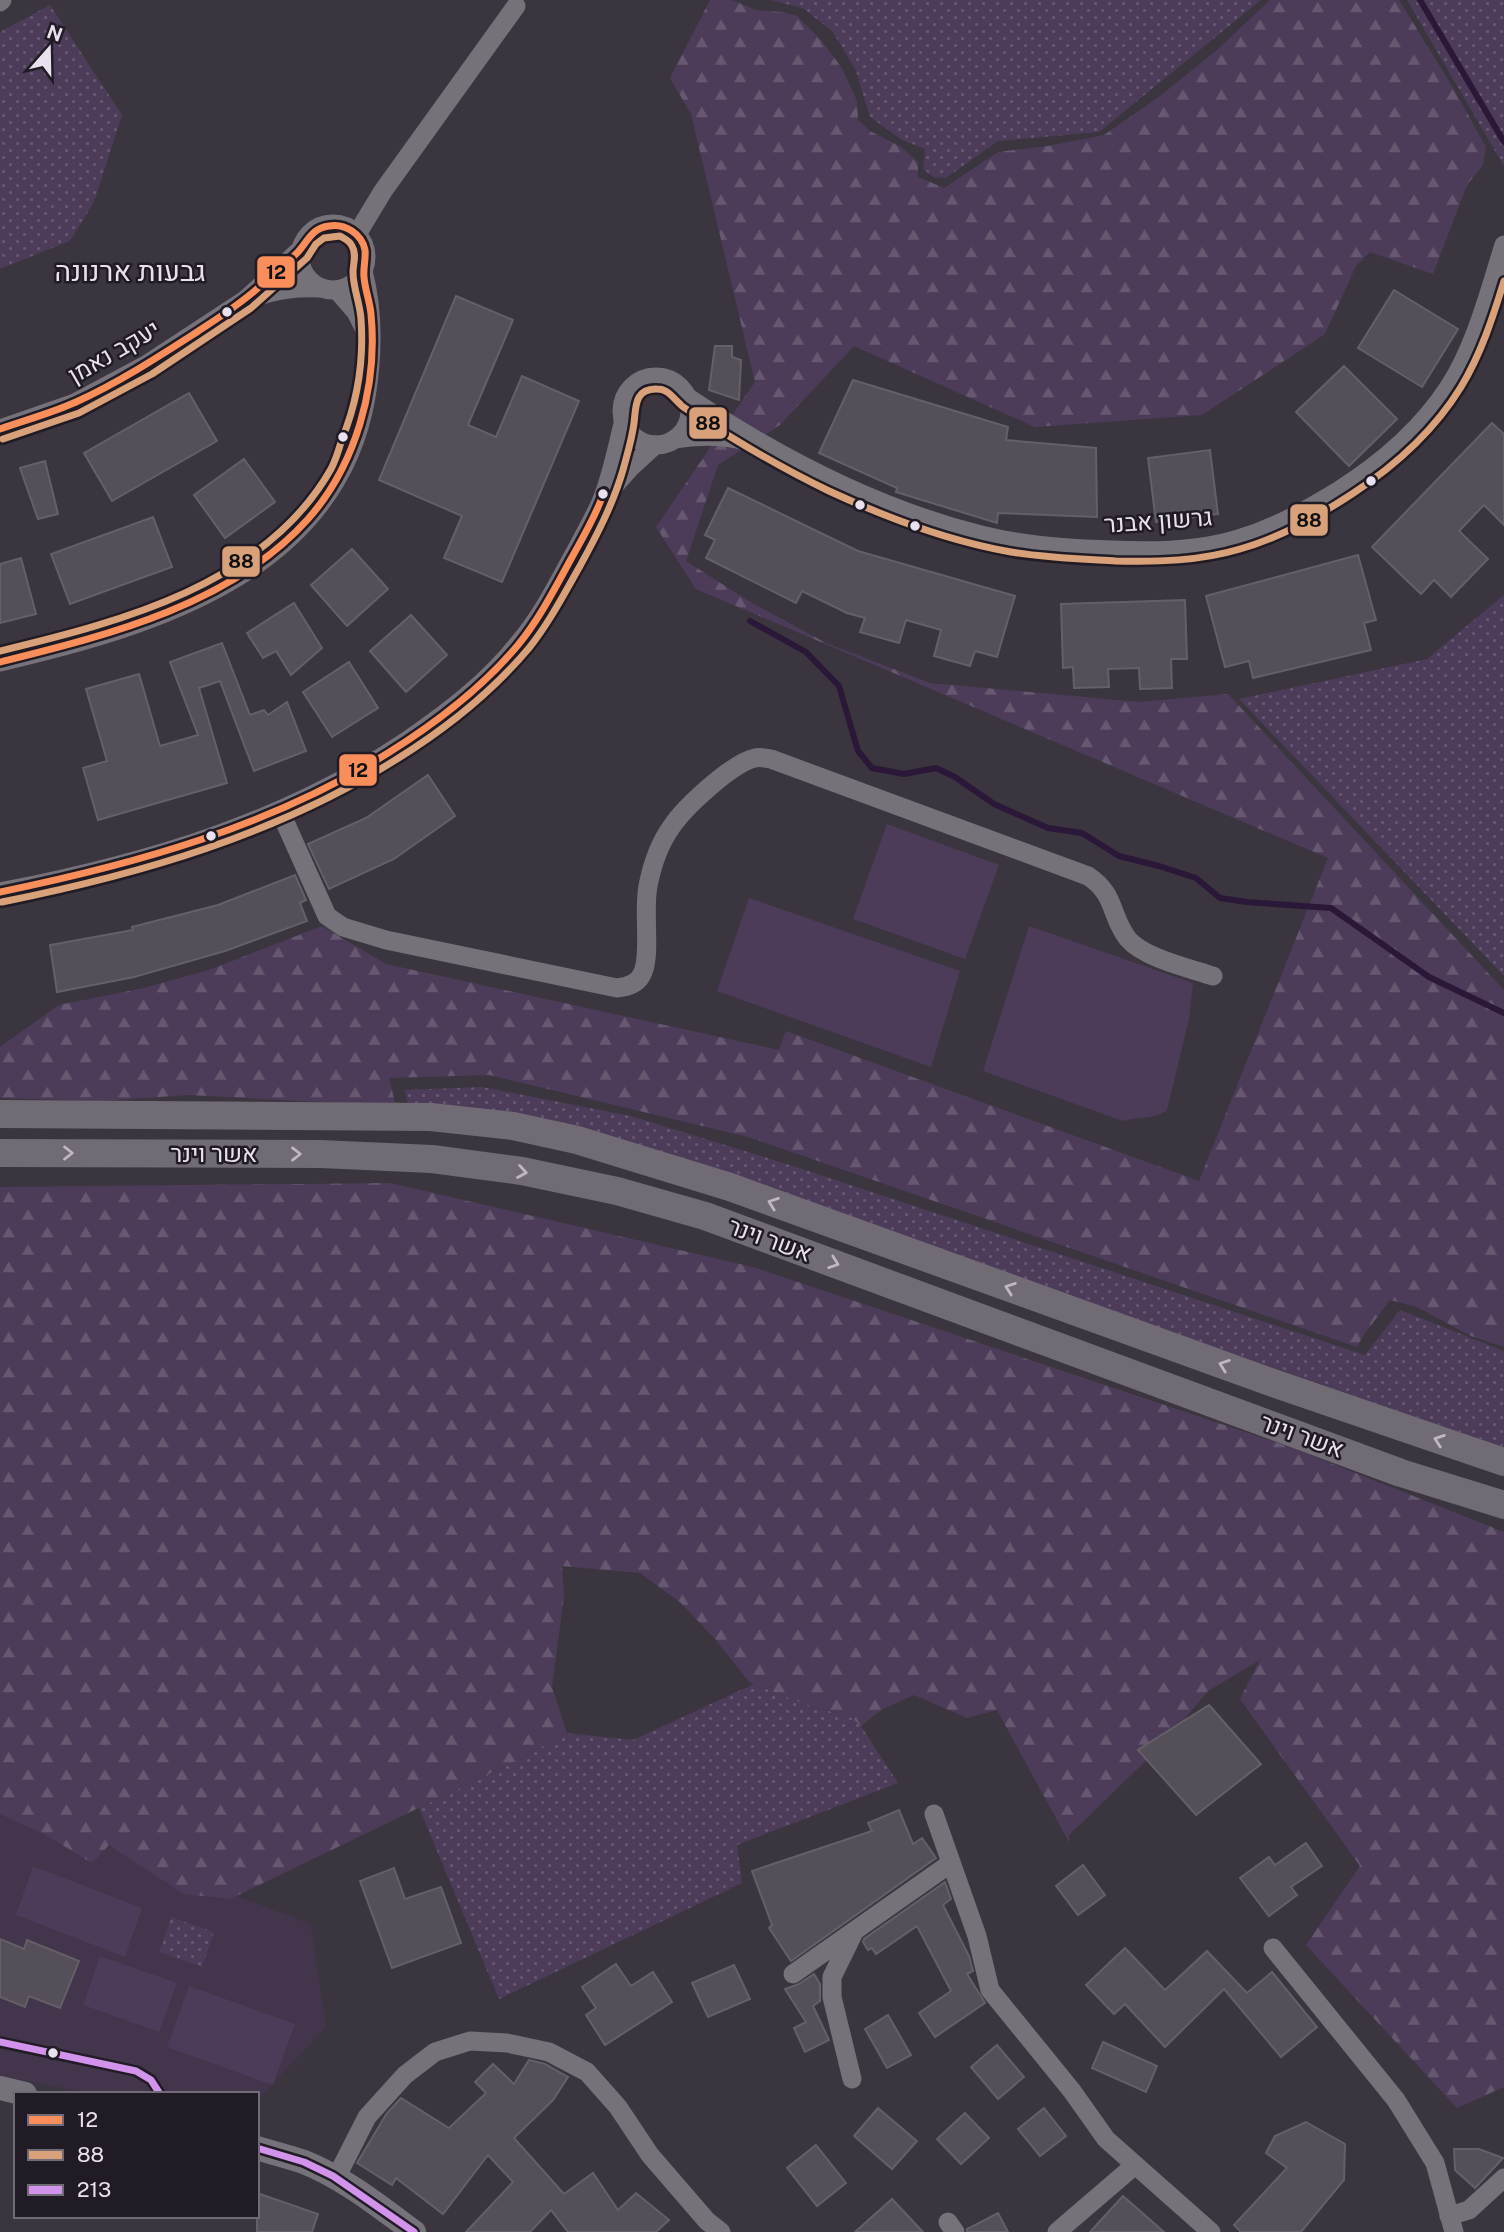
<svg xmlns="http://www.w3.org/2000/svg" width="1504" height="2232" viewBox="0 0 1504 2232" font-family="'Public Sans',Heebo,sans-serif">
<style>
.built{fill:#42354c}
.grass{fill:url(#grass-dots)}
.forest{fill:url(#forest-firs)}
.garden{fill:#4c3c59}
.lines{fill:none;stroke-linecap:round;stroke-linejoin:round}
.stream{stroke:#2b1738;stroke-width:6}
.building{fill:#544f58;stroke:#645f69;stroke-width:2}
.minor{stroke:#76727a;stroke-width:19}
.tertiary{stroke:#76727a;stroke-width:24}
.secondary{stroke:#706b74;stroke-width:28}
.bus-1-casing{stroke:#201b24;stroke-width:12}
.bus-2-casing{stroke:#201b24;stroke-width:12}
.bus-3-casing{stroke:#201b24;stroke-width:12}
.bus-1{stroke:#fa8e5a;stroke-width:7}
.bus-2{stroke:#d9a179;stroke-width:7}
.bus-3{stroke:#d193ec;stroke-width:7}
.oneway{stroke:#bfb8c3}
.bus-dot{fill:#e9e2ee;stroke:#201b24;stroke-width:2.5}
.labels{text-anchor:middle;stroke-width:5;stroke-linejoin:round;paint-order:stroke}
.street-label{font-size:24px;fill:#e9e2ee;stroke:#201b24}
.quarter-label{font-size:28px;fill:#e9e2ee;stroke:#201b24}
.line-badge{stroke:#201b24;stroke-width:2.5}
.pale-badge-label{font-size:19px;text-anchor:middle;font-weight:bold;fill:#111}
</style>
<defs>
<pattern id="grass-dots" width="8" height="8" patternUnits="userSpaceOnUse" patternTransform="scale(1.75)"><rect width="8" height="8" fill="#4c3c59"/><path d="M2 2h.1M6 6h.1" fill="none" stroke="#665871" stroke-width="1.8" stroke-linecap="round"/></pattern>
<pattern id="forest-firs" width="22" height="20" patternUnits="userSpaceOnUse" patternTransform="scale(1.75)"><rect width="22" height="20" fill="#4c3c59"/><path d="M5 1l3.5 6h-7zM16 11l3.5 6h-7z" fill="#665871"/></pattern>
</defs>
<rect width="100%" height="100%" fill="#3a353f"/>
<path class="built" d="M 0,1805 L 311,1924 L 326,2027 L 257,2101 L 257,2094 L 94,2094 L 0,2076 Z"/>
<g class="grass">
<path d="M 770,0 L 1261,0 L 1099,132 L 998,141 L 946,178 L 933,177 L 923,169 L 925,149 L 902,140 L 870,117 L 856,71 L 833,32 L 803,8 Z"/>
<path d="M 1407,0 L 1504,0 L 1504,166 Z"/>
<path d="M 50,5 L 122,115 L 94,202 L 70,241 L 0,269 L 0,32 Z"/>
<path d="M 1504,595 L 1504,976 L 1239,699 L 1427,659 Z"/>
<path d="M 482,1087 L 631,1116 L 796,1167 L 1365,1355 L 1400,1310 L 1504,1351 L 1504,1447 L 716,1177 L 409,1107 L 404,1090 Z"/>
<path d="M 754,1684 L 799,1702 L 852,1718 L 861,1726 L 898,1783 L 737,1845 L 742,1883 L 499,1999 L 419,1808 L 522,1758 L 567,1733 L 633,1740 Z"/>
<path d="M 171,1917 L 214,1932 L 202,1967 L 159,1952 Z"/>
</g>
<g class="forest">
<path d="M 710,0 L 732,0 L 756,10 L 783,12 L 797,16 L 821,40 L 842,68 L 857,101 L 858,120 L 870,131 L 901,147 L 918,162 L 918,177 L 944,188 L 998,152 L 1048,146 L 1104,135 L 1160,96 L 1217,50 L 1270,0 L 1399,0 L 1452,86 L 1486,147 L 1483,165 L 1467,185 L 1433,274 L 1370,252 L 1356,266 L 1325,334 L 1202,415 L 1035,427 L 854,346 L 780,425 L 718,465 L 686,561 L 747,600 L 826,643 L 930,683 L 1139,702 L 1228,694 L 1504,990 L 1504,1347 L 1471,1336 L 1417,1307 L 1390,1300 L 1363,1336 L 1357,1347 L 748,1137 L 489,1075 L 389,1078 L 396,1106 L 189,1095 L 99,1101 L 0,1098 L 0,1047 L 59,1005 L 144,988 L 209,970 L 322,926 L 386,964 L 779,1050 L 786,1031 L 1199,1181 L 1328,858 L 696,589 L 656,527 L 755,382 L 691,114 L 670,78 Z"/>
<path d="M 390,1183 L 753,1267 L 1290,1447 L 1504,1532 L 1504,2087 L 1457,2108 L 1306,1945 L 1360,1866 L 1240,1699 L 1260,1660 L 1208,1691 L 1163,1744 L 1069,1835 L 1069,1842 L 997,1710 L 967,1718 L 914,1695 L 881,1710 L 861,1726 L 852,1718 L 799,1702 L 749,1682 L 715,1639 L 681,1603 L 640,1573 L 562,1566 L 564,1595 L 552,1687 L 567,1733 L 522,1758 L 230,1899 L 184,1894 L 109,1845 L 92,1863 L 44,1834 L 0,1814 L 0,1187 Z"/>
</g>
<g class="garden">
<path d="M 887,824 L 999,865 L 965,959 L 853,919 Z"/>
<path d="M 749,898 L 960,971 L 931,1067 L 717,991 Z"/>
<path d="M 1029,926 L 1193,983 L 1189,1019 L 1167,1110 C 1155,1120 1138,1116 1123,1121 L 983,1071 Z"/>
<path d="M 33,1866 L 142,1908 L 125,1957 L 16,1915 Z"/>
<path d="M 100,1956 L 177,1983 L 159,2032 L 83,2005 Z"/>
<path d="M 189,1986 L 295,2024 L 273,2085 L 167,2047 Z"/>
</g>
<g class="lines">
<g class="stream">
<path d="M 1420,0 L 1504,142"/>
<path d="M 750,621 L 806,652 L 839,686 L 858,751 L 872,768 L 904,774 L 936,768 L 955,777 L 994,804 L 1048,828 L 1082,833 L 1119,856 L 1159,866 L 1196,878 L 1220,898 L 1247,902 L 1331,908 L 1429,977 L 1504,1013"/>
</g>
</g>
<g class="building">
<path d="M 1394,290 L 1458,329 L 1422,387 L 1358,348 Z"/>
<path d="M 456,296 L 513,320 L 468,425 L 496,437 L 522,376 L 579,401 L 502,582 L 444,558 L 462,516 L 379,480 Z"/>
<path d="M 715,346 L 732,346 L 732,357 L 741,360 L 739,400 L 709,390 Z"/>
<path d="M 1344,366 L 1397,419 L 1349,466 L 1296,412 Z"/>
<path d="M 853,380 L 1008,427 L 1006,440 L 1096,448 L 1097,517 L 998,513 L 997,523 L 896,492 L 897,488 L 819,453 Z"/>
<path d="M 189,393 L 217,441 L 112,501 L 84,453 Z"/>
<path d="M 1492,423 L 1504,434 L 1504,525 L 1484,505 L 1459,531 L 1488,559 L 1451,597 L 1434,580 L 1421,594 L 1372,547 Z"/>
<path d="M 1210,450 L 1218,514 L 1156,522 L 1148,458 Z"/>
<path d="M 244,459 L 275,502 L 225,538 L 194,495 Z"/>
<path d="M 45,461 L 58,514 L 38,519 L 20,468 Z"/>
<path d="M 728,488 L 858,551 L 1015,596 L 997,657 L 975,651 L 970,666 L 934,656 L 941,630 L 906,620 L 899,643 L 860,632 L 865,618 L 847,613 L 802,591 L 796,603 L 706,558 L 715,540 L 705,535 Z"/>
<path d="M 153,517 L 172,567 L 70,604 L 51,554 Z"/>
<path d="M 352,549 L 388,589 L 347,626 L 311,585 Z"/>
<path d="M 1358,555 L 1376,620 L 1364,623 L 1371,650 L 1253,678 L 1249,661 L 1225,667 L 1206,596 Z"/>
<path d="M 21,558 L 36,614 L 0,623 L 0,564 Z"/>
<path d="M 1185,600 L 1187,659 L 1171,659 L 1172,688 L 1140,689 L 1139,668 L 1108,669 L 1109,687 L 1074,688 L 1073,667 L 1063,668 L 1061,604 Z"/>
<path d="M 294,603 L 322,648 L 291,675 L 276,651 L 263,658 L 247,633 Z"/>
<path d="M 411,615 L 447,655 L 406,692 L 370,651 Z"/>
<path d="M 222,643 L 250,715 L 264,710 L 268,715 L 287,702 L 306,751 L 254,771 L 220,681 L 199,688 L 227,783 L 98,820 L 83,768 L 107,761 L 86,689 L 139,674 L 160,746 L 198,735 L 170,662 Z"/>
<path d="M 349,662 L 378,708 L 332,737 L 303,692 Z"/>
<path d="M 428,775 L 455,816 L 394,859 L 329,889 L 308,844 L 366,818 Z"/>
<path d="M 295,875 L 306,900 L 300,903 L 307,921 L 225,951 L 134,977 L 57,992 L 50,945 L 133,930 L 132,927 L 218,905 Z"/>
<path d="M 1209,1705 L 1261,1764 L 1196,1815 L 1138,1750 Z"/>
<path d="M 899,1810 L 913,1844 L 922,1838 L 936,1858 L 791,1961 L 769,1928 L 772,1925 L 752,1871 L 872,1831 L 868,1823 Z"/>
<path d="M 1306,1843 L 1322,1866 L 1291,1887 L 1297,1895 L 1269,1916 L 1240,1878 L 1269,1857 L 1275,1865 Z"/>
<path d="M 1083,1865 L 1105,1895 L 1078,1915 L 1056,1886 Z"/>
<path d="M 394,1868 L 405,1899 L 441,1887 L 461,1943 L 392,1968 L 360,1881 Z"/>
<path d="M 945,1882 L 951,1899 L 943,1905 L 969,1956 L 973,1971 L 967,1974 L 985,2003 L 935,2037 L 919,2013 L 951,1991 L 917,1926 L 876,1954 L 872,1948 L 868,1950 L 863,1942 L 864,1939 Z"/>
<path d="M 0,1939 L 24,1949 L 27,1940 L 79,1961 L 60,2008 L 29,1996 L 25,2007 L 0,1997 Z"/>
<path d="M 1125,1948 L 1165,1990 L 1207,1951 L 1247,1993 L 1272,1972 L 1317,2027 L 1281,2057 L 1224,1989 L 1165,2047 L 1125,2004 L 1114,2014 L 1086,1985 Z"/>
<path d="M 616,1964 L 631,1986 L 653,1972 L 672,2002 L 605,2045 L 586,2015 L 596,2008 L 582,1987 Z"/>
<path d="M 734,1965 L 750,1999 L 708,2017 L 692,1983 Z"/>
<path d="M 814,1974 L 820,1984 L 820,2001 L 813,2006 L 829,2040 L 805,2052 L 794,2028 L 806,2022 L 785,1989 L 799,1984 Z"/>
<path d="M 888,2015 L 911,2055 L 887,2068 L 865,2029 Z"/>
<path d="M 1103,2042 L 1157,2066 L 1146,2092 L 1092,2068 Z"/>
<path d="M 997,2045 L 1024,2077 L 998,2099 L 971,2067 Z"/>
<path d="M 529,2060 L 545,2064 L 568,2077 L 553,2100 L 514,2138 L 564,2194 L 593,2173 L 618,2210 L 636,2193 L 669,2220 L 656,2232 L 568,2232 L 551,2210 L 530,2232 L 466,2232 L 513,2182 L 488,2155 L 443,2214 L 396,2178 L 392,2185 L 357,2163 L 387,2113 L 401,2098 L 449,2128 L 486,2093 L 475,2082 L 493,2064 L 514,2084 Z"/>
<path d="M 878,2108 L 917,2141 L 892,2169 L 854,2136 Z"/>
<path d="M 1044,2108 L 1066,2136 L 1040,2156 L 1018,2129 Z"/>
<path d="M 965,2113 L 989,2138 L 961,2164 L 937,2139 Z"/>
<path d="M 1306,2122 L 1345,2144 L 1344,2180 L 1301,2232 L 1241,2232 L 1234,2225 L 1287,2168 L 1266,2153 L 1275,2136 Z"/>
<path d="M 816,2145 L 846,2183 L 817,2206 L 787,2168 Z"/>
<path d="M 1454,2149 L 1479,2149 L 1503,2158 L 1475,2188 L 1455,2170 Z"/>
<path d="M 257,2193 L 318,2214 L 312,2232 L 257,2232 Z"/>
<path d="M 1123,2196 L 1164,2232 L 1090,2232 Z"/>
<path d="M 892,2199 L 923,2232 L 855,2232 Z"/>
<path d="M 998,2213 L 1008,2232 L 967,2232 L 967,2229 Z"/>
</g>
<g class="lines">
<g class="minor">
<path d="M 0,2 L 2,0"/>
<circle cx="333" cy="257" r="33"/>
<path d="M 357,234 L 383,191 L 516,6"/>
<path d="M 337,290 L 356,312 L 369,338"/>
<path d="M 253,298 C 277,289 296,287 322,288"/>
<circle cx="656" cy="411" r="34"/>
<path d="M 687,397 C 777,457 876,509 981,535 C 1024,546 1069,549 1112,550 C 1153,552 1199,551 1238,539 C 1275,528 1305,511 1338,491 C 1381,464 1421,430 1449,387 C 1476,345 1489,292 1504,245"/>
<path d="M 0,429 L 75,403 L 146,365 L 245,300 L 300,250"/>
<path d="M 675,439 C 699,435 722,435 746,441"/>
<path d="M 606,495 L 631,467 L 655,445"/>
<path d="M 0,662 C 151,627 336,573 366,397 C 373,354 374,313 363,271"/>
<path d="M 280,811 L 327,916 L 343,927 L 386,940 L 617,988 C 628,987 639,983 643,972 C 651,953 643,910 648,886 C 652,865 659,844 672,826 C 685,807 732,763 755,758 C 759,757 766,758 771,759 L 1088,876 C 1116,894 1110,916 1128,939 C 1144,958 1189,968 1213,976"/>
<path d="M 0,892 C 145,864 285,823 408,740 C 449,712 488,682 519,643 C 543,615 559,581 577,549 C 585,533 594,518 601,502 C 612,476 617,447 624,420"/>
<path d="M 934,1814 L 977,1936 L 990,1990 L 1072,2091 L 1106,2139 L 1211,2232"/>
<path d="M 1273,1948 L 1396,2100 L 1435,2163 L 1454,2232"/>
<path d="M 793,1974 L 951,1863"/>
<path d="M 852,2079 L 832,1997 L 832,1977 L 853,1934"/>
<path d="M 336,2178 L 367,2117 L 405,2075 L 435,2052 L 470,2041 L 507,2043 L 549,2052 L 587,2072 L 618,2107 L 650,2155 L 707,2221 L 721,2232"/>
<path d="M 1449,2216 L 1469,2210 L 1504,2178"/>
<path d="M 948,2222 L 955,2232"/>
<path d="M 1057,2232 L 1135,2165"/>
</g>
<g class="tertiary">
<path d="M 0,2088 L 25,2094"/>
<path d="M 257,2148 C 273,2153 289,2157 304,2162 C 344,2178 380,2207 414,2232"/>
</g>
<g class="secondary">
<path d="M 0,1114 L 431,1117 L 513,1126 L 577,1140 L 730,1187 L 1276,1384 L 1504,1462"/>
<path d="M 0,1153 L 320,1154 L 432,1159 L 522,1171 L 617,1191 L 705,1216 L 1401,1473 L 1504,1505"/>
</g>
<g class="bus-1-casing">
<g id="bus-1">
<path d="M 0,429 C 25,420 52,413 76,402 C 118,383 158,357 197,332 C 218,318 239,305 258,288 C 271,276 285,265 298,252 C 308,241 312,228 329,226 C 345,223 362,234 365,250 C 366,259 363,268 364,277 C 365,290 370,302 371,314 C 378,386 356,465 308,519 C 231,605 108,635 0,662"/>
<path d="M 0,892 C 136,864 269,827 388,753 C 436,723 482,688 518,645 C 540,618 555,588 571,559 C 583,537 596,516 604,492"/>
</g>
</g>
<g class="bus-2-casing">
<g id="bus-2">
<path d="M 0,651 C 120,622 265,585 331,469 C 336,460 339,449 342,439 C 358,400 364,361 361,319 C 360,303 353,288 353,272 C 353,264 357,254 352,246 C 350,241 345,239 340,236 L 324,238 L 316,244 L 307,258 L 251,308 L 152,374 L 79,413 L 3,439"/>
<path d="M 2,902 C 141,874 276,835 397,759 C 447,728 492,692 529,648 C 549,623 564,594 580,566 C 597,535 613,504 623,470 C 627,455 632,439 634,423 C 636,408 634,388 657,389 C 668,389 672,397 680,404 C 681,406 694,414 696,415 C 739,443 783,469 829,491 C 887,518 948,541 1011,552 C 1046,558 1081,559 1116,561 C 1158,562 1200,561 1240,549 C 1280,538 1317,517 1352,494 C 1395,466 1434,431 1461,387 C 1481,354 1493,317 1504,281"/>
</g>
</g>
<g class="bus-3-casing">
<g id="bus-3">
<path d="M 0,2042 L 136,2071 L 151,2080 L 160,2094"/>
<path d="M 257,2148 L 304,2162 L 333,2176 L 414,2232"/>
</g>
</g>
<use href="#bus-1" class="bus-1"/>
<use href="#bus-2" class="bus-2"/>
<use href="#bus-3" class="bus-3"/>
</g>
<defs><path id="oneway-chevron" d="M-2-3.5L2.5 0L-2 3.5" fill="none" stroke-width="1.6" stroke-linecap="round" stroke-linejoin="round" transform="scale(1.75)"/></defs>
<g class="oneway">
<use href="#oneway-chevron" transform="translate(68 1153)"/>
<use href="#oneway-chevron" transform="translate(296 1154)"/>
<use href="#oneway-chevron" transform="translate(522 1172) rotate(10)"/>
<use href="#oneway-chevron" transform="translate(773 1203) rotate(-160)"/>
<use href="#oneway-chevron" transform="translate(834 1263) rotate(20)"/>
<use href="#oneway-chevron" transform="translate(1010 1288) rotate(-160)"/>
<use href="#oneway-chevron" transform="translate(1224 1365) rotate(-160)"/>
<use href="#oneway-chevron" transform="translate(1439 1440) rotate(-161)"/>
</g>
<g class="bus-dot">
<circle cx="227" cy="312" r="6"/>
<circle cx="343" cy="437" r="6"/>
<circle cx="1371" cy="481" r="6"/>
<circle cx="603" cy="494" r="6"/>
<circle cx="860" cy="505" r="6"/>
<circle cx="915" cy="526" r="6"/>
<circle cx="211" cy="836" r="6"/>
<circle cx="53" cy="2053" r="6"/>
</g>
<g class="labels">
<g class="street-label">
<text transform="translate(114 352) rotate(-30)" y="8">יעקב נאמן</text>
<text transform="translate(1158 521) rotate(-4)" y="8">גרשון אבנר</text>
<text x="214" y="1162">אשר וינר</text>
<text transform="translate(770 1240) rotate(20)" y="8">אשר וינר</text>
<text transform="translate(1302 1436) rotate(20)" y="8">אשר וינר</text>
</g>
<g class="quarter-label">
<text x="130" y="281">גבעות ארנונה</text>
</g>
</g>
<g class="line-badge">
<rect x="256" y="255" width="40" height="34" rx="7" fill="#fa8e5a"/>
<rect x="688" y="406" width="40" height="34" rx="7" fill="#d9a179"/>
<rect x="1289" y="503" width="40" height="34" rx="7" fill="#d9a179"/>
<rect x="221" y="545" width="40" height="33" rx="7" fill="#d9a179"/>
<rect x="338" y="753" width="40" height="34" rx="7" fill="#fa8e5a"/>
</g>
<g class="pale-badge-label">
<text x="276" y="279">12</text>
<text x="708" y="430">88</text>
<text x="1309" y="527">88</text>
<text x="241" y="568">88</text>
<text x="358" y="777">12</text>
</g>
<rect x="14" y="2092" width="245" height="126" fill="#201b24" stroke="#706b75" stroke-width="2"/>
<rect x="28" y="2115" width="35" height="10" fill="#fa8e5a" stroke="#706b75" stroke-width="2"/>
<text x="77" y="2127" font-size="21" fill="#e9e2ee">12</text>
<rect x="28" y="2150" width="35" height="10" fill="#d9a179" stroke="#706b75" stroke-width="2"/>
<text x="77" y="2162" font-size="21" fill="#e9e2ee">88</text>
<rect x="28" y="2185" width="35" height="10" fill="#d193ec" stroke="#706b75" stroke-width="2"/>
<text x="77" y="2197" font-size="21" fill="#e9e2ee">213</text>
<g transform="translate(49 49) rotate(20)" stroke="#201b24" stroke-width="5" paint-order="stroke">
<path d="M0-5L12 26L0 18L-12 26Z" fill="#e9e2ee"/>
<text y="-10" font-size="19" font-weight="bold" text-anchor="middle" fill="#e9e2ee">N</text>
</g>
</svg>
